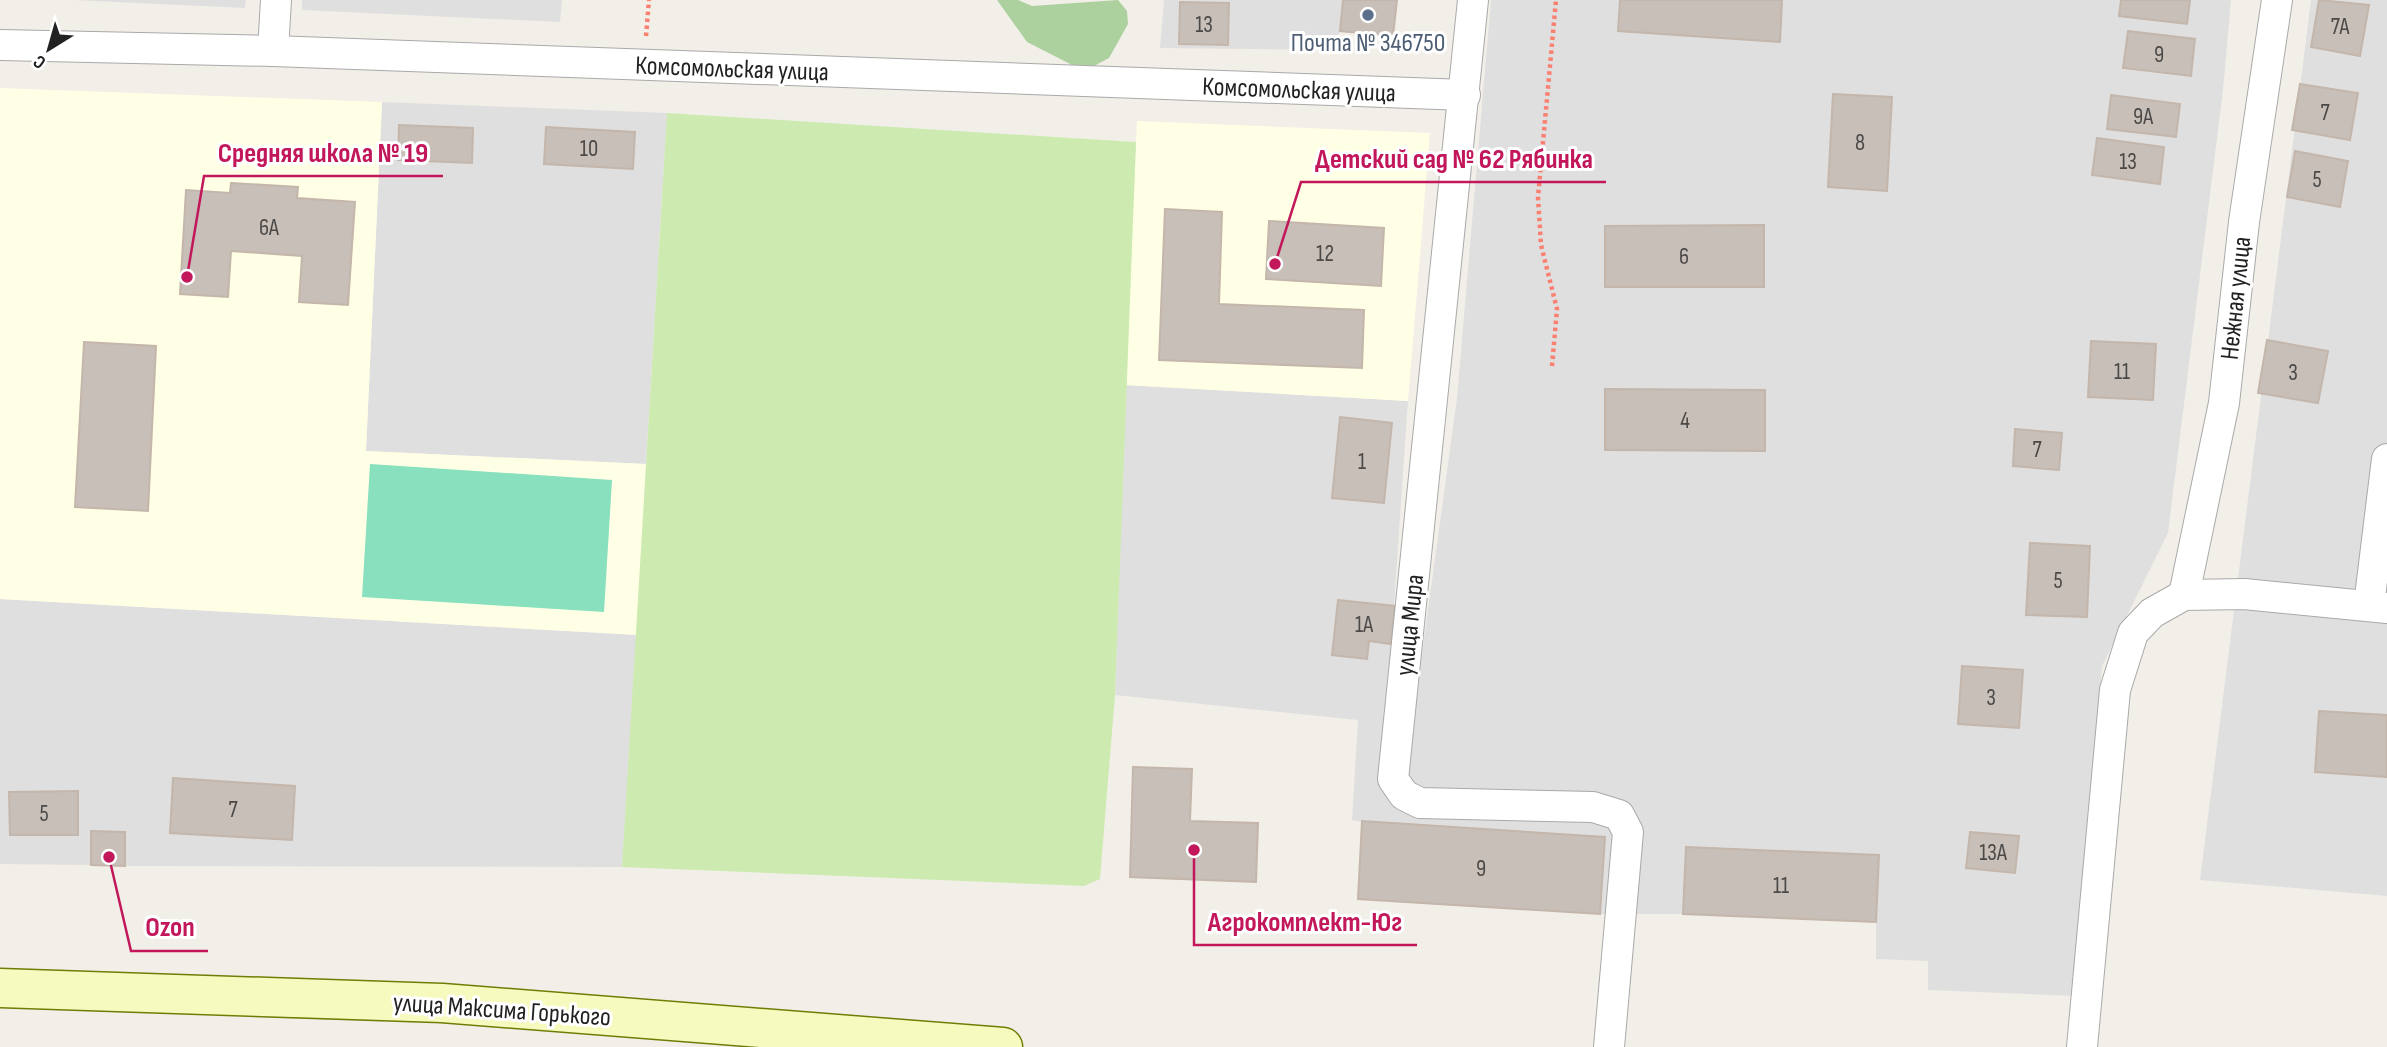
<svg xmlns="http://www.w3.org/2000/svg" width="2387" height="1047" viewBox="0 0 2387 1047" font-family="'Sofia Sans Condensed',sans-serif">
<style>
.residential{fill:#e0dfdf}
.education{fill:#ffffe5}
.grass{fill:#cdebb0}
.forest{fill:#add19e}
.pitch{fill:#88e0be}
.building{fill:#c7bfb8;stroke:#c4b6ab;stroke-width:2}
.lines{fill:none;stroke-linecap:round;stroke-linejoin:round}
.street-casing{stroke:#a9a9a9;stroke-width:32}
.secondary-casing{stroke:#707d05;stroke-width:41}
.path{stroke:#fa8072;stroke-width:4.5;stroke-dasharray:3.5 3.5;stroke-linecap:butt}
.street{stroke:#fff;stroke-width:30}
.secondary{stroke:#f7fabf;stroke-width:38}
.service-dot{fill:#5c6f8a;stroke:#fff;stroke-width:2.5}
.labels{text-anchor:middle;stroke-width:6;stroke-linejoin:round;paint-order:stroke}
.number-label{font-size:23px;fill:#4b4948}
.service-label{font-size:26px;fill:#4e5e75;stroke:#fff}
.street-label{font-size:26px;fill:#222;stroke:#fff}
.leader{fill:none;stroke:#c2185b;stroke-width:2.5}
.callout-dot{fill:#c2185b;stroke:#fff;stroke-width:2.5}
.callout-label{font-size:28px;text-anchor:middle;font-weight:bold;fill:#c2185b;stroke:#fff;stroke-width:6;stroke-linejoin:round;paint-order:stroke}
</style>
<rect width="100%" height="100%" fill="#f2efe9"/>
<g class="residential">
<path d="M 73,0 L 246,0 L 245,8 Z"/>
<path d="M 302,0 L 562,0 L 560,22 L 302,10 Z"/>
<path d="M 1164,0 L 1343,0 L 1340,31 L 1332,50 L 1160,48 Z"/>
<path d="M 1491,0 L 2231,0 L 2223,90 L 2168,533 L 2102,666 L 2075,996 L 1928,990 L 1928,961 L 1876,959 L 1876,922 L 1683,914 L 1600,914 L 1358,899 L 1362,822 L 1352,820 L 1358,720 L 1115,695 L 1125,385 L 1408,401 L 1386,722 L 1412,727 L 1457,398 Z"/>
<path d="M 2311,0 L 2387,0 L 2387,896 L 2200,880 Z"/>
<path d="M 382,102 L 667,113 L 646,464 L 366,451 Z"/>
<path d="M 0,599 L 638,635 L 622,867 L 125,866 L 125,832 L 92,831 L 91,865 L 0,864 Z"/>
</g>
<g class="education">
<path d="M 0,88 L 382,102 L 366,451 L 646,464 L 638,635 L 0,599 Z"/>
<path d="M 1137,121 L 1430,133 L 1408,401 L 1125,385 Z"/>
</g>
<path class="grass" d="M 667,113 L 1136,142 L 1115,695 L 1100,879 L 1084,886 L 622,867 Z"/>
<path class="forest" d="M 997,0 L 1018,0 L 1032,6 L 1118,0 L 1127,11 L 1128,24 L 1109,58 L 1094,66 L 1072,65 L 1027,42 Z"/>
<path class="pitch" d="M 370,464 L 612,480 L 604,612 L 362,597 Z"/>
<g class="building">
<path d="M 1343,0 L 1397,0 L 1393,36 L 1340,31 Z"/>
<path d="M 1620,0 L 1782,0 L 1780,42 L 1618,31 Z"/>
<path d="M 2121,0 L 2190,0 L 2187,24 L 2119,16 Z"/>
<path d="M 2319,0 L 2369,5 L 2360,56 L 2311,47 Z"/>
<path d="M 1180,2 L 1229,3 L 1228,45 L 1179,44 Z"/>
<path d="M 2128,31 L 2195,39 L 2191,76 L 2123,68 Z"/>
<path d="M 2300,84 L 2358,93 L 2350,140 L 2292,130 Z"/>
<path d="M 1833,94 L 1892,97 L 1887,191 L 1828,187 Z"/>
<path d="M 2111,95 L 2180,104 L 2176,137 L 2107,129 Z"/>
<path d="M 399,125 L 473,128 L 472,163 L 398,160 Z"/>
<path d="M 546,127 L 635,132 L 633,169 L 544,164 Z"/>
<path d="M 2097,138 L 2164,147 L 2160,184 L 2092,175 Z"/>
<path d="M 2295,151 L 2348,161 L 2340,207 L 2287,197 Z"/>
<path d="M 231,183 L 298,187 L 297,198 L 355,202 L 348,305 L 299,302 L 302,256 L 231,251 L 228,297 L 180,294 L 186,190 L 230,193 Z"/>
<path d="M 1165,209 L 1222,212 L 1219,304 L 1364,310 L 1362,368 L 1159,360 Z"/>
<path d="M 1269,221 L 1384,228 L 1381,286 L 1266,279 Z"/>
<path d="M 1764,225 L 1764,287 L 1605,287 L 1605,226 Z"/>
<path d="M 2267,340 L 2328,351 L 2318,403 L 2258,393 Z"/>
<path d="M 2091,341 L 2156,344 L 2153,400 L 2088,397 Z"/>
<path d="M 84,342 L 156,346 L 148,511 L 75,507 Z"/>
<path d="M 1605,389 L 1765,390 L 1765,451 L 1605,450 Z"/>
<path d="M 1340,417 L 1392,423 L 1384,503 L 1332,498 Z"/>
<path d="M 2015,429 L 2062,433 L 2059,470 L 2013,466 Z"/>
<path d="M 2030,543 L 2090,546 L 2087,617 L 2026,615 Z"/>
<path d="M 1338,600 L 1395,606 L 1391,644 L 1369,641 L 1367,659 L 1332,655 Z"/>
<path d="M 1962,666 L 2023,670 L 2019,728 L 1958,724 Z"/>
<path d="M 2319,711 L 2387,715 L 2387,777 L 2315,772 Z"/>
<path d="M 1133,767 L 1192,769 L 1190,821 L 1258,823 L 1256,882 L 1130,877 Z"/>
<path d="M 173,778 L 295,786 L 292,840 L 170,833 Z"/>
<path d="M 78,791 L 78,835 L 10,835 L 9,792 Z"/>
<path d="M 1362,821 L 1605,837 L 1600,914 L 1358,899 Z"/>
<path d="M 91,831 L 125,832 L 125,866 L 91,865 Z"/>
<path d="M 1970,832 L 2019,836 L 2015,873 L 1966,868 Z"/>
<path d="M 1686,847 L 1879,855 L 1876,922 L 1683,914 Z"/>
</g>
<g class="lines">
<g class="street-casing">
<g id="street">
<path d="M 1473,0 L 1393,779 L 1404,795 L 1420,803 L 1593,807 L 1619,815 L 1628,832 L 1609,1047"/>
<path d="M 0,45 L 273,51 L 1465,95"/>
<path d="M 273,51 L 276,0"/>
<path d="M 2184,595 L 2224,403 L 2244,222 L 2277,0"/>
<path d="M 2369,605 L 2387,459"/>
<path d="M 2082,1047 L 2115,690 L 2133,633 L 2152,613 L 2184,595 L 2244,594 L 2387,608"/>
</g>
</g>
<g class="secondary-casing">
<path id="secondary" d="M 0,988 L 442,1003 L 1003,1047"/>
</g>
<g class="path">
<path d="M 646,36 L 649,0"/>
<path d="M 1552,366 L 1557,309 L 1541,245 L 1538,197 L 1556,0"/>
</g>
<use href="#street" class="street"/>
<use href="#secondary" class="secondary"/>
</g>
<circle class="service-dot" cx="1368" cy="15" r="7"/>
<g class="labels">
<g class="number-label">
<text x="1204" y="32">13</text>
<text x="2340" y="34">7А</text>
<text x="2159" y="62">9</text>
<text x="2325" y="120">7</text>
<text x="2143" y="124">9А</text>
<text x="1860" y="150">8</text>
<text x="589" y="156">10</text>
<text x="2128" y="169">13</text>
<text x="2317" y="187">5</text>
<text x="269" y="235">6А</text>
<text x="1325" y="261">12</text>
<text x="1684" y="264">6</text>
<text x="2122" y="379">11</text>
<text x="2293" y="380">3</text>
<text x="1685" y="428">4</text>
<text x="2037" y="457">7</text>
<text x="1362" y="469">1</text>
<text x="2058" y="588">5</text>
<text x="1364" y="632">1А</text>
<text x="1991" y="705">3</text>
<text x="233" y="817">7</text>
<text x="44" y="821">5</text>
<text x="1993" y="860">13А</text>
<text x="1481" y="876">9</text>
<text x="1781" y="893">11</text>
</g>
<g class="service-label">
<text x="1368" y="51">Почта № 346750</text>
</g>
<g class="street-label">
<text transform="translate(732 68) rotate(2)" y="9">Комсомольская улица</text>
<text transform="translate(1299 89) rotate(2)" y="9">Комсомольская улица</text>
<text transform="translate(2235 298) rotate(-84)" y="9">Нежная улица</text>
<text transform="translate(1409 625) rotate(-84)" y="9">улица Мира</text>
<text transform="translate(502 1009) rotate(4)" y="9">улица Максима Горького</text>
</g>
</g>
<path class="leader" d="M187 277L204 176H443M1275 264L1301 182H1606M1194 850L1194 945H1417M109 857L131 951H208"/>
<g class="callout-dot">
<circle cx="187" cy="277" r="7"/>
<circle cx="1275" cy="264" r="7"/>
<circle cx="1194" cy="850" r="7"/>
<circle cx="109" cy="857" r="7"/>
</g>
<g class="callout-label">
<text x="323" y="162">Средняя школа № 19</text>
<text x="1454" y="168">Детский сад № 62 Рябинка</text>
<text x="1305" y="931">Агрокомплект-Юг</text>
<text x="170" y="936">Ozon</text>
</g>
<g transform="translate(49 49) rotate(217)" stroke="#ffffff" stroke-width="5" paint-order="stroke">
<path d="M0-5L12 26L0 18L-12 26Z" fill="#222222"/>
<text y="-10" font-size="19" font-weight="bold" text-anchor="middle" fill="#222222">С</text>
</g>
</svg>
